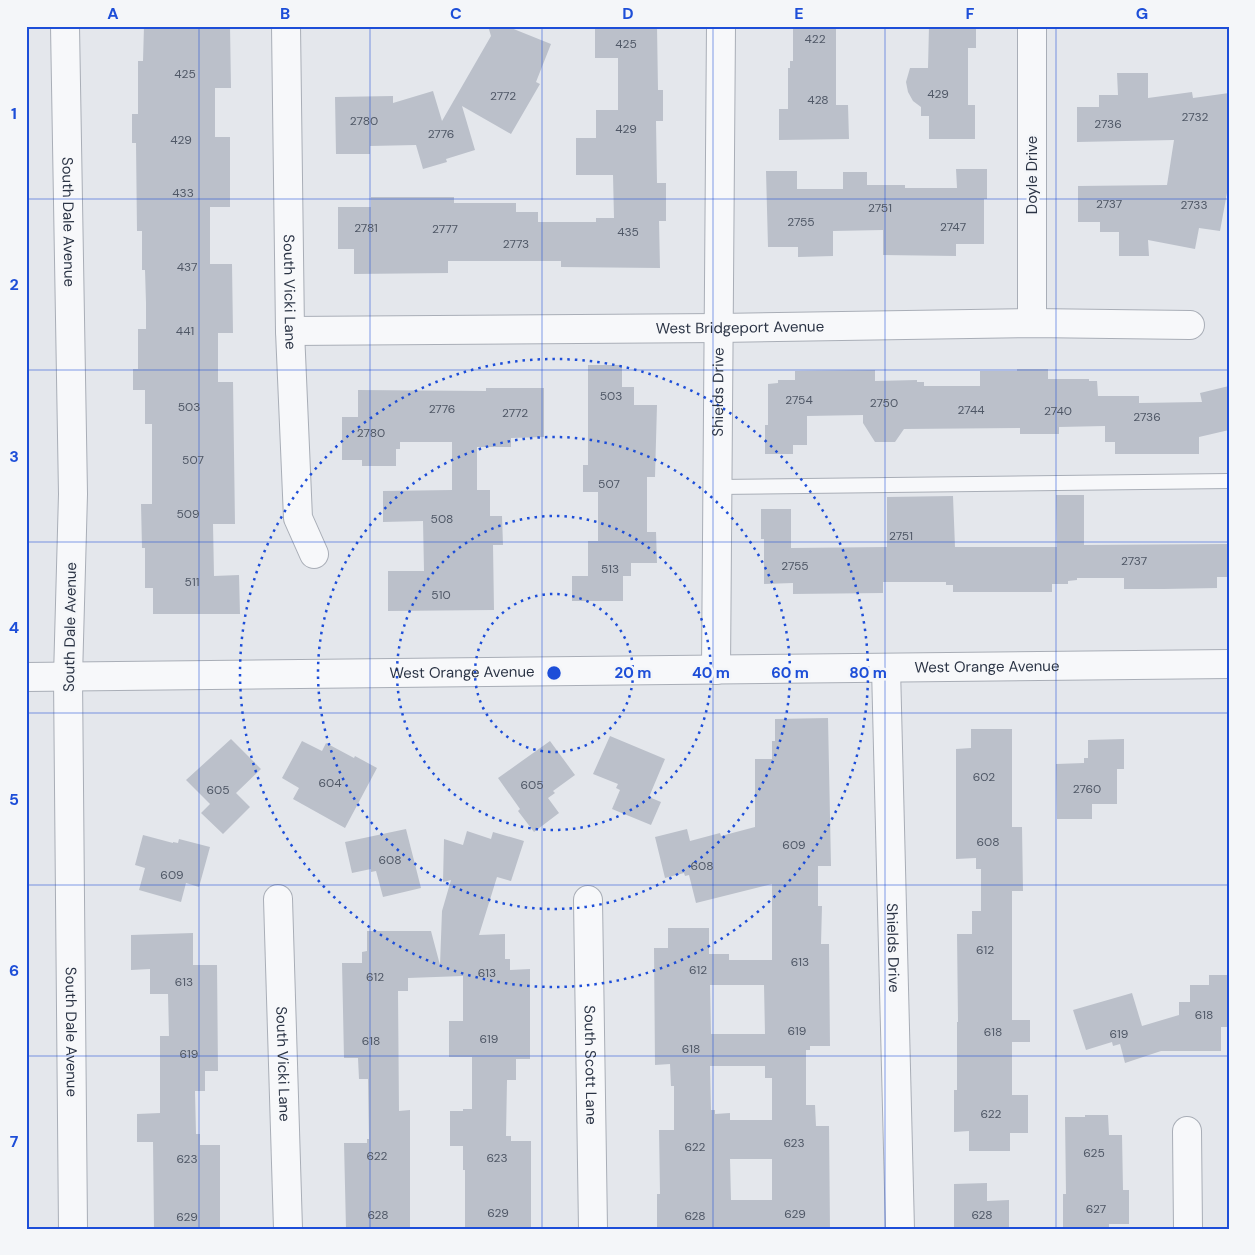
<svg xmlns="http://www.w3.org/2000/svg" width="1255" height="1255" viewBox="0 0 1255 1255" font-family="'DM Sans',sans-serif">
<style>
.building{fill:#bbc0ca;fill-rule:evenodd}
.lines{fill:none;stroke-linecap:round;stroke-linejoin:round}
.service-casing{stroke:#a9aeb7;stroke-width:16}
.minor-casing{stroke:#a9aeb7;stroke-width:30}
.tertiary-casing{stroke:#a9aeb7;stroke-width:30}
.service{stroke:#f7f8fa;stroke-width:14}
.minor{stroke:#f7f8fa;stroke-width:28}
.tertiary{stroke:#f7f8fa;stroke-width:28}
.grid{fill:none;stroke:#1d4ed8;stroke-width:1;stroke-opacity:0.55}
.ring{fill:none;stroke:#1d4ed8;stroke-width:2.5;stroke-dasharray:2.5 5}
.labels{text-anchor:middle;stroke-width:5;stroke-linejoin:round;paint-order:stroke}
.number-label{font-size:12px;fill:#4f5766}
.street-label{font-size:15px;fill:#2b3445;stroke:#f4f6f9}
.centre{fill:#1d4ed8;stroke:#f4f6f9;stroke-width:2.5}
.ring-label{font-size:15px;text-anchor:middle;font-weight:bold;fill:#1d4ed8;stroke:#f4f6f9;stroke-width:5;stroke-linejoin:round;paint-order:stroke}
.neatline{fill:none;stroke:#1d4ed8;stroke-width:2}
.grid-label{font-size:16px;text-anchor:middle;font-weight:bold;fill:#1d4ed8}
</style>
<rect width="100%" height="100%" fill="#e4e7ec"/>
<g class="building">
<path d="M 144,26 L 230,26 L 231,88 L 215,88 L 215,137 L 230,137 L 230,207 L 210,207 L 210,264 L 232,264 L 233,333 L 218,333 L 218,382 L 233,382 L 235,524 L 213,524 L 214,576 L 239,575 L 240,614 L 153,614 L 153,588 L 145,588 L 145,548 L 142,548 L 141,504 L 152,504 L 152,424 L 145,424 L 145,390 L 133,390 L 133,369 L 138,369 L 138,329 L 146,329 L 146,303 L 145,270 L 142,270 L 142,231 L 137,231 L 136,143 L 132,143 L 132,114 L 138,114 L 138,61 L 143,61 Z"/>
<path d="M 488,26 L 506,26 L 551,44 L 536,82 L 540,84 L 511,134 L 462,106 L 475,150 L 446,159 L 447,162 L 423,169 L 416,145 L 370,146 L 370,154 L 336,154 L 335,97 L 393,96 L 393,103 L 433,91 L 442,121 L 491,36 Z"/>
<path d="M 595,26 L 657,26 L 658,90 L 663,90 L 663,121 L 656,121 L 657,183 L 666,183 L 666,221 L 659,221 L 660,268 L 561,267 L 561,261 L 448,261 L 448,273 L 354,274 L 354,249 L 338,249 L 338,207 L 371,207 L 371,197 L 454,197 L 454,203 L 516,203 L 516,212 L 538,212 L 538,222 L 596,222 L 596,218 L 614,218 L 613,175 L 576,175 L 576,138 L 596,138 L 596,110 L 618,110 L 618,58 L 595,58 Z"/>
<path d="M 793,26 L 836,26 L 836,105 L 848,105 L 849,139 L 779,140 L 779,109 L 788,109 L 788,68 L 790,68 L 790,61 L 793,61 Z"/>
<path d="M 929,26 L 976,26 L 976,48 L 968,48 L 968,105 L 975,105 L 975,139 L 929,139 L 929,116 L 921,116 L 921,107 L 913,101 L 908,92 L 906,82 L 910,68 L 928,68 Z"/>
<path d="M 1117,73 L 1148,73 L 1148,98 L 1192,92 L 1193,98 L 1229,93 L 1229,182 L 1220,231 L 1199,228 L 1195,249 L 1148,240 L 1149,256 L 1119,256 L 1119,232 L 1100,232 L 1100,222 L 1078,222 L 1078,186 L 1167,185 L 1174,140 L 1077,142 L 1077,107 L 1099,107 L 1099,95 L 1118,95 Z"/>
<path d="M 956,169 L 987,169 L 987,199 L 984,199 L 984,244 L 956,244 L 956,256 L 883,255 L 883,230 L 833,231 L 833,256 L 798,257 L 798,247 L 768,247 L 766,171 L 797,171 L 797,189 L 843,189 L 843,172 L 867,172 L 867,185 L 905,185 L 905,188 L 957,188 Z"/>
<path d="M 588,365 L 622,365 L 622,387 L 634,387 L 634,405 L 657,405 L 655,477 L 647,477 L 647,532 L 656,532 L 657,563 L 631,563 L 631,576 L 623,576 L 623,601 L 572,601 L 572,576 L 588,576 L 588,541 L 598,541 L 598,492 L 583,492 L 583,465 L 588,465 Z"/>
<path d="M 1017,369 L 1048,369 L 1048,379 L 1089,379 L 1089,381 L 1097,381 L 1098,396 L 1139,396 L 1139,403 L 1202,402 L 1200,393 L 1229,386 L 1229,430 L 1199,437 L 1199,454 L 1115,454 L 1115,442 L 1105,442 L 1105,426 L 1059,427 L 1059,434 L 1020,434 L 1020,428 L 904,429 L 895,442 L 875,442 L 863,423 L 863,415 L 807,416 L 807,445 L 793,445 L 793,454 L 765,454 L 765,425 L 768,425 L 768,384 L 778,383 L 778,380 L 795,380 L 795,371 L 875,370 L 875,381 L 917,380 L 917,382 L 924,382 L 924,386 L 980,386 L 980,371 L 1017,371 Z"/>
<path d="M 486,388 L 544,388 L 544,437 L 511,438 L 511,447 L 477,447 L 477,490 L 490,490 L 490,516 L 502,516 L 503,545 L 493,545 L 494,610 L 388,611 L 388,571 L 424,571 L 423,521 L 383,522 L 383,491 L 452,490 L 452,442 L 400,442 L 400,449 L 396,449 L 396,466 L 362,466 L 362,460 L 342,460 L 342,417 L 358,417 L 358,390 L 486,391 Z"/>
<path d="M 1056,495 L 1084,495 L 1084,545 L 1229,544 L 1229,577 L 1217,577 L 1217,588 L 1164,589 L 1124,589 L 1124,578 L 1077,578 L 1077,580 L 1068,581 L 1068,584 L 1052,584 L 1052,592 L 953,592 L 953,585 L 946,585 L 946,582 L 883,582 L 883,593 L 793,594 L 793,583 L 764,584 L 764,539 L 761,539 L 761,509 L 791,509 L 791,548 L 887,547 L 887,497 L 953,496 L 955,547 L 1057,547 Z"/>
<path d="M 828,718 L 831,866 L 818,866 L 818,906 L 822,906 L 821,944 L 829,944 L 830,1046 L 810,1046 L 810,1050 L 806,1050 L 806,1105 L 815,1105 L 816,1126 L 829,1126 L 830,1229 L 657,1229 L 657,1194 L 660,1194 L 659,1130 L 674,1130 L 674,1086 L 671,1086 L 670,1064 L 655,1065 L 654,948 L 668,948 L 668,928 L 709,928 L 709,954 L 729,954 L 729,960 L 772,960 L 772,884 L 696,903 L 689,875 L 685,876 L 684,873 L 665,878 L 655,837 L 687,829 L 690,841 L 720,833 L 721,836 L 755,827 L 755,759 L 772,759 L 772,741 L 775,741 L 775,719 ZM 710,985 L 764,985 L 765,1034 L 711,1034 ZM 710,1066 L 765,1066 L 765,1078 L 772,1078 L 772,1120 L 730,1120 L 730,1113 L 715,1114 L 715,1110 L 711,1110 ZM 730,1159 L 772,1159 L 772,1200 L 731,1200 Z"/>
<path d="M 971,729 L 1012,729 L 1012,827 L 1022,827 L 1023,891 L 1012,891 L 1012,1020 L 1030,1020 L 1030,1042 L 1012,1042 L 1012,1095 L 1028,1095 L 1028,1133 L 1010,1133 L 1010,1151 L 969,1151 L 969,1131 L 954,1132 L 954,1090 L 957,1090 L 957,1022 L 958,1022 L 957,934 L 972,934 L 972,911 L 981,911 L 981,869 L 976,869 L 976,858 L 956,859 L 956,749 L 971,748 Z"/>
<path d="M 610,736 L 665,759 L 649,797 L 661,802 L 651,825 L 612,809 L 620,790 L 616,788 L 618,784 L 593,774 Z"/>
<path d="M 231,739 L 261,769 L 236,793 L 250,807 L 223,834 L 201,813 L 210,804 L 186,780 Z"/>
<path d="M 1124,739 L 1124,769 L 1117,769 L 1117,804 L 1092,804 L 1092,819 L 1057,819 L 1056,764 L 1084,763 L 1084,758 L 1088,758 L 1088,740 Z"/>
<path d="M 302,741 L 322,751 L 326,743 L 354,758 L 355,756 L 377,768 L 345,828 L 293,799 L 299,788 L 282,778 Z"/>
<path d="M 550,741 L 575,775 L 553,791 L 555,793 L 548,798 L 559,813 L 534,832 L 518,811 L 520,809 L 498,778 Z"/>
<path d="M 406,829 L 421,888 L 383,897 L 376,871 L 371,872 L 371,869 L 352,873 L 345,842 Z"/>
<path d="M 467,831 L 491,839 L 493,832 L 524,841 L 511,881 L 497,877 L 479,935 L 505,934 L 505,959 L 510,959 L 510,970 L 530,969 L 530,1059 L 516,1059 L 516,1080 L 507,1080 L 506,1136 L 511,1136 L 511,1141 L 531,1141 L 531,1229 L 465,1229 L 465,1170 L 463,1170 L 463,1146 L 450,1146 L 450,1111 L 463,1111 L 463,1109 L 472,1109 L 472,1057 L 449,1057 L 449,1021 L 463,1021 L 463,976 L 408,978 L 408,991 L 398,991 L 399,1111 L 410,1110 L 410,1229 L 346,1229 L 344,1143 L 367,1143 L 367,1139 L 369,1139 L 368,1079 L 359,1079 L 358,1058 L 344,1058 L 342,963 L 362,963 L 362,952 L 367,951 L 367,931 L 431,931 L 440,965 L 442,911 L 451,880 L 443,882 L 444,839 L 463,845 Z"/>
<path d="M 143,835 L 173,843 L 173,842 L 178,843 L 179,839 L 210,847 L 199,887 L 186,883 L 181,902 L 139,890 L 145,868 L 135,865 Z"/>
<path d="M 193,933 L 193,965 L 217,965 L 218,1071 L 205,1071 L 205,1091 L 195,1091 L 196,1134 L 200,1134 L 200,1145 L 220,1145 L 220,1229 L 154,1229 L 153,1142 L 137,1142 L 137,1114 L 160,1113 L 160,1036 L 169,1036 L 168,994 L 150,994 L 150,969 L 131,970 L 131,935 Z"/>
<path d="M 1209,975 L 1229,975 L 1229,1027 L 1221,1027 L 1221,1051 L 1161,1051 L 1125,1063 L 1120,1044 L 1113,1046 L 1112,1042 L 1086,1050 L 1073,1010 L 1132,993 L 1142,1026 L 1179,1015 L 1179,1002 L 1190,1002 L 1190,985 L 1209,985 Z"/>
<path d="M 1085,1115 L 1108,1115 L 1109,1135 L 1122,1135 L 1123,1190 L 1129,1190 L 1129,1224 L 1109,1224 L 1109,1229 L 1063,1229 L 1063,1194 L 1066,1194 L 1065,1117 L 1085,1117 Z"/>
<path d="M 987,1183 L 987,1201 L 1009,1200 L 1009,1229 L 954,1229 L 954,1184 Z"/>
</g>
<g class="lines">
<g class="service-casing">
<path id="service" d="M 718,487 L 1229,481"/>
</g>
<g class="minor-casing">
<g id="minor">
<path id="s1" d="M 286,26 L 290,331 L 298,518 L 314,554"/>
<path d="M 1032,323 L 1032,26"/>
<path id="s2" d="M 290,331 L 719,328 L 1032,323 L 1190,325"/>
<path id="s3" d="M 886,668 L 900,1229"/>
<path id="s4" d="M 716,670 L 721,26"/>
<path id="s5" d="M 278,899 L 288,1229"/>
<path id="s6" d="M 588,900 L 593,1229"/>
<path d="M 1187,1131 L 1188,1229"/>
</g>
</g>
<g class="tertiary-casing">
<g id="tertiary">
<path id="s7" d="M 65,26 L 73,494 L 68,677 L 73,1229"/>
<path id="s8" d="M 26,677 L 1229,664"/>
</g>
</g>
<use href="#service" class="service"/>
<use href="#minor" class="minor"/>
<use href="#tertiary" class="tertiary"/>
</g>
<path class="grid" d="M 199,26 L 199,1229M 370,26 L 370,1229M 542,26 L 542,1229M 713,26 L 713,1229M 885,26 L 885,1229M 1056,26 L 1056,1229M 26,199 L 1229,199M 26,370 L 1229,370M 26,542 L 1229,542M 26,713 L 1229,713M 26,885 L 1229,885M 26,1056 L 1229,1056"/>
<g class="ring">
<circle cx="554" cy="673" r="79"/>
<circle cx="554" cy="673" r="157"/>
<circle cx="554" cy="673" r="236"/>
<circle cx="554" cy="673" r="314"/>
</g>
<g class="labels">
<g class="number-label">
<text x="815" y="43">422</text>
<text x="626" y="48">425</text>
<text x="185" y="78">425</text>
<text x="938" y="98">429</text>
<text x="503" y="100">2772</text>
<text x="818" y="104">428</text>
<text x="1195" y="121">2732</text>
<text x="364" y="125">2780</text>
<text x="1108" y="128">2736</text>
<text x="626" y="133">429</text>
<text x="441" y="138">2776</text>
<text x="181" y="144">429</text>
<text x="183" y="197">433</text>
<text x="1109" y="208">2737</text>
<text x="1194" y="209">2733</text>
<text x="880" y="212">2751</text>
<text x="801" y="226">2755</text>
<text x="953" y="231">2747</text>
<text x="366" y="232">2781</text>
<text x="445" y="233">2777</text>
<text x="628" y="236">435</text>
<text x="516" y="248">2773</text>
<text x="187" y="271">437</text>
<text x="185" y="335">441</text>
<text x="611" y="400">503</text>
<text x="799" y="404">2754</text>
<text x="884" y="407">2750</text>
<text x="189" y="411">503</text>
<text x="442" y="413">2776</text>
<text x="971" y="414">2744</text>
<text x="1058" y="415">2740</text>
<text x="515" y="417">2772</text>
<text x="1147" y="421">2736</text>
<text x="371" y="437">2780</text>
<text x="193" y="464">507</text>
<text x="609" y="488">507</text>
<text x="188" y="518">509</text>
<text x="442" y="523">508</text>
<text x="901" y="540">2751</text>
<text x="1134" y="565">2737</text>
<text x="795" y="570">2755</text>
<text x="610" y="573">513</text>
<text x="192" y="586">511</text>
<text x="441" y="599">510</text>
<text x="984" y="781">602</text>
<text x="330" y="787">604</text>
<text x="532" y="789">605</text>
<text x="1087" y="793">2760</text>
<text x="218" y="794">605</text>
<text x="988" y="846">608</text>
<text x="794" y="849">609</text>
<text x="390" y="864">608</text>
<text x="702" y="870">608</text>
<text x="172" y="879">609</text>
<text x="985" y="954">612</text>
<text x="800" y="966">613</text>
<text x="698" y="974">612</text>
<text x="487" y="977">613</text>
<text x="375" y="981">612</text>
<text x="184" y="986">613</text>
<text x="1204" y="1019">618</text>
<text x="797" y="1035">619</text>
<text x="993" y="1036">618</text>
<text x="1119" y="1038">619</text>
<text x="489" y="1043">619</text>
<text x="371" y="1045">618</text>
<text x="691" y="1053">618</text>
<text x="189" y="1058">619</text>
<text x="991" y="1118">622</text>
<text x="794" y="1147">623</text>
<text x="695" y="1151">622</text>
<text x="1094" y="1157">625</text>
<text x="377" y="1160">622</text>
<text x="497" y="1162">623</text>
<text x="187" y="1163">623</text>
<text x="1096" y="1213">627</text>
<text x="498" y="1217">629</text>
<text x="795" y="1218">629</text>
<text x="378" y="1219">628</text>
<text x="982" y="1219">628</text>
<text x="695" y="1220">628</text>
<text x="187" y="1221">629</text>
</g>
<g class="street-label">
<text transform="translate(1032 175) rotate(-90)" y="5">Doyle Drive</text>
<text dy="5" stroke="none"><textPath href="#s7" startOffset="196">South Dale Avenue</textPath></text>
<text dy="5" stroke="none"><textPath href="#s1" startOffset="266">South Vicki Lane</textPath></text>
<text dy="5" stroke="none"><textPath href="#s2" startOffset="450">West Bridgeport Avenue</textPath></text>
<text dy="5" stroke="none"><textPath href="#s4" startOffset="278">Shields Drive</textPath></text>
<text transform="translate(70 627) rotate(-89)" y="5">South Dale Avenue</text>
<text dy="5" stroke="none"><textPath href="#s8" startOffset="961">West Orange Avenue</textPath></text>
<text dy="5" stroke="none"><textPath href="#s8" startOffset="436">West Orange Avenue</textPath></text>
<text dy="5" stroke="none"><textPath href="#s3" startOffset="280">Shields Drive</textPath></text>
<text dy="5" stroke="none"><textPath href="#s7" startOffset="1006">South Dale Avenue</textPath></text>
<text dy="5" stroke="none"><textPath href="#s5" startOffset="165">South Vicki Lane</textPath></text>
<text dy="5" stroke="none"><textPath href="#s6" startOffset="165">South Scott Lane</textPath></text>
</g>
</g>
<circle cx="554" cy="673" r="8" class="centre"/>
<g class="ring-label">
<text x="633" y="678">20 m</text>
<text x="711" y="678">40 m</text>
<text x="790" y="678">60 m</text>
<text x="868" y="678">80 m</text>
</g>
<rect width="1255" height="1255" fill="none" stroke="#f4f6f9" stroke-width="55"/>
<rect x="28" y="28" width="1200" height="1200" class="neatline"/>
<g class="grid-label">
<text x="113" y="19">A</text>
<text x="285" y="19">B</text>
<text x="456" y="19">C</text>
<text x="628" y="19">D</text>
<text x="799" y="19">E</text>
<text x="970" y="19">F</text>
<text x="1142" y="19">G</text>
<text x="14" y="119">1</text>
<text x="14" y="290">2</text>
<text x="14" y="462">3</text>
<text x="14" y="633">4</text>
<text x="14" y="805">5</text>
<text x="14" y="976">6</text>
<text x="14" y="1147">7</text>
</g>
</svg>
